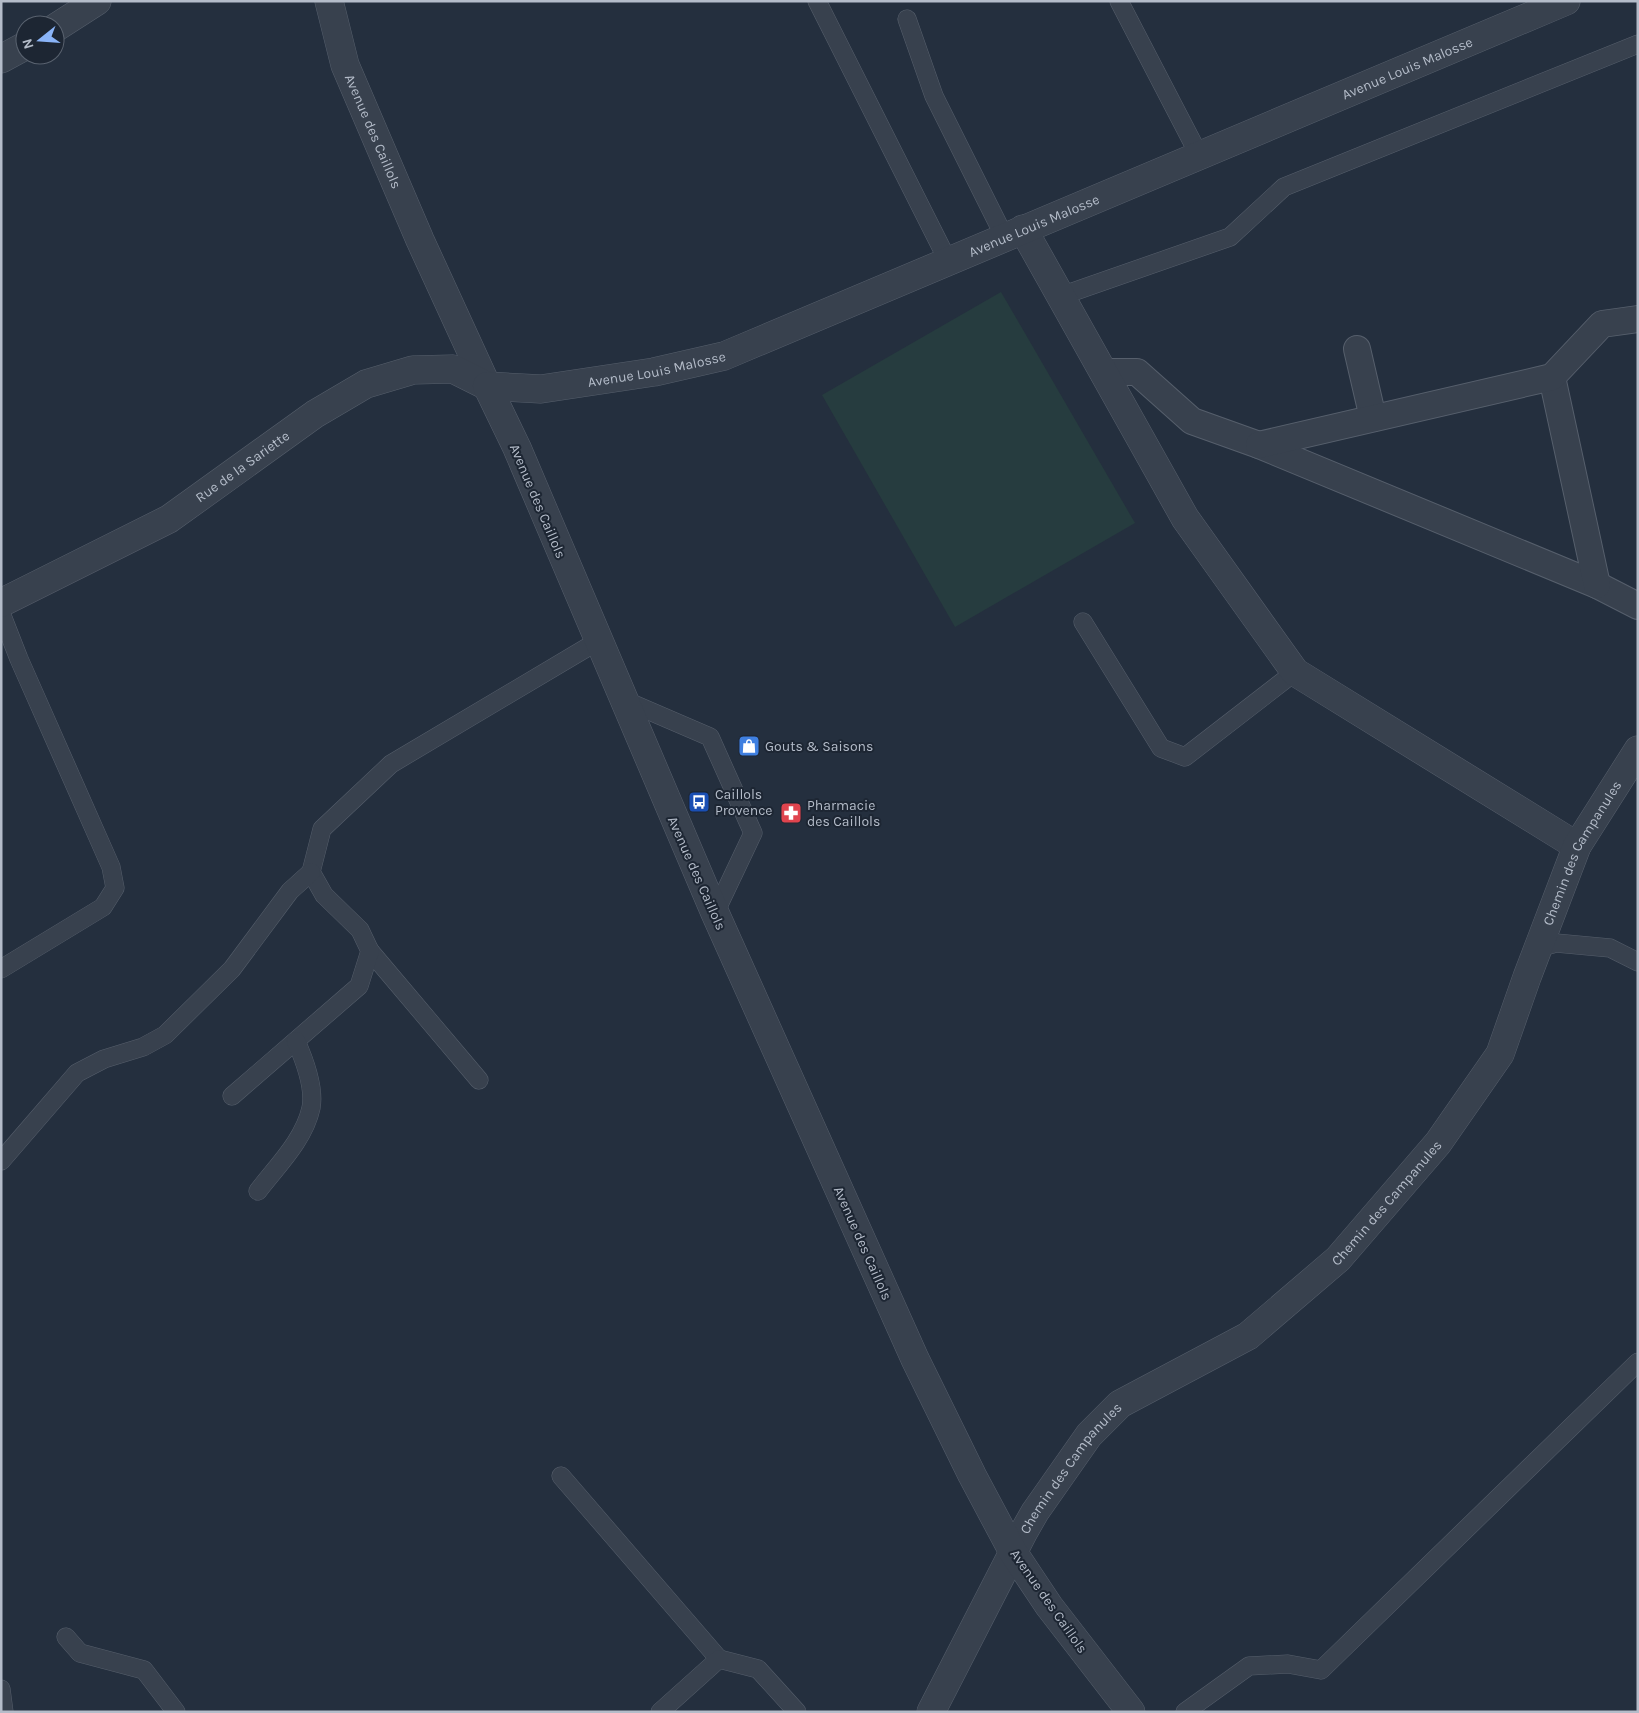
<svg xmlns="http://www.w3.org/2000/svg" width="1639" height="1713" viewBox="0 0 1639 1713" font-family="Karla,sans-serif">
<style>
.green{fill:#263c3f}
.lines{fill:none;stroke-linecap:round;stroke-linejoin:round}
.service-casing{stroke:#565f6c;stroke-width:19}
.pedestrian-casing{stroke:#565f6c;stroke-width:28}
.minor-casing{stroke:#565f6c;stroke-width:29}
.tertiary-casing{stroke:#565f6c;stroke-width:29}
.service{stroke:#38414e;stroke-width:18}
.pedestrian{stroke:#38414e;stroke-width:26}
.minor{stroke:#38414e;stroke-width:28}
.tertiary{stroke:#38414e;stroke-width:28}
.labels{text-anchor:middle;stroke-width:4;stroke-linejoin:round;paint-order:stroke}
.street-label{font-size:14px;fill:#b4bcc9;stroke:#1d2633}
.poi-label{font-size:14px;fill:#b4bcc9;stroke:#1d2633;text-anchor:start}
</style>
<rect width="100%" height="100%" fill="#242f3e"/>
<path class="green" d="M 1001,292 L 1135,523 L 955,627 L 822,395 Z"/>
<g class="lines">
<g class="service-casing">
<g id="service">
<path d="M 817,1 L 948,261"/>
<path d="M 1119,1 L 1199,155"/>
<path d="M 907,19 L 934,96 L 1005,238"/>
<path d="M 1061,296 L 1230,237 L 1284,187 L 1638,44"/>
<path d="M 1,613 L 19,659 L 111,867 L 115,888 L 103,907 L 1,969"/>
<path d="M 1083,622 L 1161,748 L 1185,757 L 1295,672"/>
<path d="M 624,700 L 710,737 L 753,833 L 715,913"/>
<path d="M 1538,948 L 1556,943 L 1610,948 L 1638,962"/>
<path d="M 370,951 L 479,1080"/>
<path d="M 232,1096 L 359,986 L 370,951 L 360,930 L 324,895 L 311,872 L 322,829 L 391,764 L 598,641"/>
<path d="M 1,1161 L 77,1073 L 104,1059 L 143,1047 L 165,1035 L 232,969 L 290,891 L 311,872"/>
<path d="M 258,1191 C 277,1166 304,1140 311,1108 C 315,1087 304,1059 296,1041"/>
<path d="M 561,1476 L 719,1659"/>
<path d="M 66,1637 L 80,1653 L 144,1670 L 176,1712"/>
<path d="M 1,1689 L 4,1712"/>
<path d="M 660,1712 L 719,1659 L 758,1669 L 797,1712"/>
<path d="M 1185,1712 L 1249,1666 L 1288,1664 L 1321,1670 L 1638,1362"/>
</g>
</g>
<g class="pedestrian-casing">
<g id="pedestrian">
<path d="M 1357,349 L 1373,418"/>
<path d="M 1103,372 L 1137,372 L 1192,421 L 1259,445 L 1597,585 L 1638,606"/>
<path d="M 1552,377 L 1597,585"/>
<path d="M 1259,445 L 1552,377 L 1602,324 L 1638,319"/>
</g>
</g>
<g class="minor-casing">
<g id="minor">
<path id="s1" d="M 329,1 L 345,65 L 420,240 L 487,386"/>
<path d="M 55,28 L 97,1"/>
<path d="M 1,59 L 25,46"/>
<path d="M 1023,229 L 1185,518 L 1295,672 L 1577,846"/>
<path id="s2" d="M 1,603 L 169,519 L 315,414 L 366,384 L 413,370 L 453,369 L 487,386"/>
<path id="s3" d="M 931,1712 L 1023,1533 L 1035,1512 L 1089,1435 L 1120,1404 L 1248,1336 L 1338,1259 L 1438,1143 L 1500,1054 L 1527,977 L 1577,846 L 1638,750"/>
</g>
</g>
<g class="tertiary-casing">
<g id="tertiary">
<path id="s4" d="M 1131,1712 L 1049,1606 L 1013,1552 L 972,1475 L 915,1359 L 715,913 L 517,448 L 487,386 L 541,389 L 654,372 L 724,356 L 1566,1"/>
</g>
</g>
<use href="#service" class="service"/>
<use href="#pedestrian" class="pedestrian"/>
<use href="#minor" class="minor"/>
<use href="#tertiary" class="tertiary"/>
</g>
<defs>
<g id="shop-square" transform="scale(1.125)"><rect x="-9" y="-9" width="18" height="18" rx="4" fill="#3f7fe0" stroke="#1d2633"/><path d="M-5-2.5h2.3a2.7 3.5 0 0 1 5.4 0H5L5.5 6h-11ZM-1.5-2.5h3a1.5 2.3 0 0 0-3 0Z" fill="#fff"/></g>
<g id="bus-square" transform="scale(1.125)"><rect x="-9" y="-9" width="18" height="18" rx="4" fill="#1a4fb4" stroke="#1d2633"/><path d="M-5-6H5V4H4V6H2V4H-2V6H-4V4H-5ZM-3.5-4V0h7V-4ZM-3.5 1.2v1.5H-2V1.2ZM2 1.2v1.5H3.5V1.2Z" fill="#fff"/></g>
<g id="pharmacy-square" transform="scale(1.125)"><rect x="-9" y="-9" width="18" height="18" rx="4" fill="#e0444e" stroke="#1d2633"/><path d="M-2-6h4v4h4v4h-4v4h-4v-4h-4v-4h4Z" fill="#fff"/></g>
</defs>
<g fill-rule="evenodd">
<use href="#shop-square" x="749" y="746"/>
<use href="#bus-square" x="699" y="802"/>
<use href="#pharmacy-square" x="791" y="813"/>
</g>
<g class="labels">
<g class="street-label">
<text dy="5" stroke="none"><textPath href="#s4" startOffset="2460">Avenue Louis Malosse</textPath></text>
<text dy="5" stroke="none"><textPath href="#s1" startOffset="138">Avenue des Caillols</textPath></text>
<text dy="5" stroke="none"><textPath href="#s4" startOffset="2055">Avenue Louis Malosse</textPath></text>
<text dy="5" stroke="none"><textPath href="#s4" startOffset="1650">Avenue Louis Malosse</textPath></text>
<text dy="5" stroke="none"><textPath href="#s2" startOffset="278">Rue de la Sariette</textPath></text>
<text transform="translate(538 501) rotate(67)" y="5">Avenue des Caillols</text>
<text dy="5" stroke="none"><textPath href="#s3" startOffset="1106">Chemin des Campanules</textPath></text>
<text transform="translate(697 873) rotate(66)" y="5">Avenue des Caillols</text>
<text dy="5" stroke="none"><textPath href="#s3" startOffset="701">Chemin des Campanules</textPath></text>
<text transform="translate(863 1243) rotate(66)" y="5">Avenue des Caillols</text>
<text dy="5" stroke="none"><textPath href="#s3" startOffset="282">Chemin des Campanules</textPath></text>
<text transform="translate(1049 1601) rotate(55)" y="5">Avenue des Caillols</text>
</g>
<g class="poi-label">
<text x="765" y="751">Gouts &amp; Saisons</text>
<text x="715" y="799">Caillols<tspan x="715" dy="16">Provence</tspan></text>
<text x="807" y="810">Pharmacie<tspan x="807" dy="16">des Caillols</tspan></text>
</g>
</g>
<rect width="1639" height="1713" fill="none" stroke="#b4bcc9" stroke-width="5"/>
<g transform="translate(40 40) rotate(253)"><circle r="24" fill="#1d2633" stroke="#59626f"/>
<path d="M0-4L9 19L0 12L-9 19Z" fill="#8ab4f8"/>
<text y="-8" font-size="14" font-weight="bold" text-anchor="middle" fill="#b4bcc9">N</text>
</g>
</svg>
